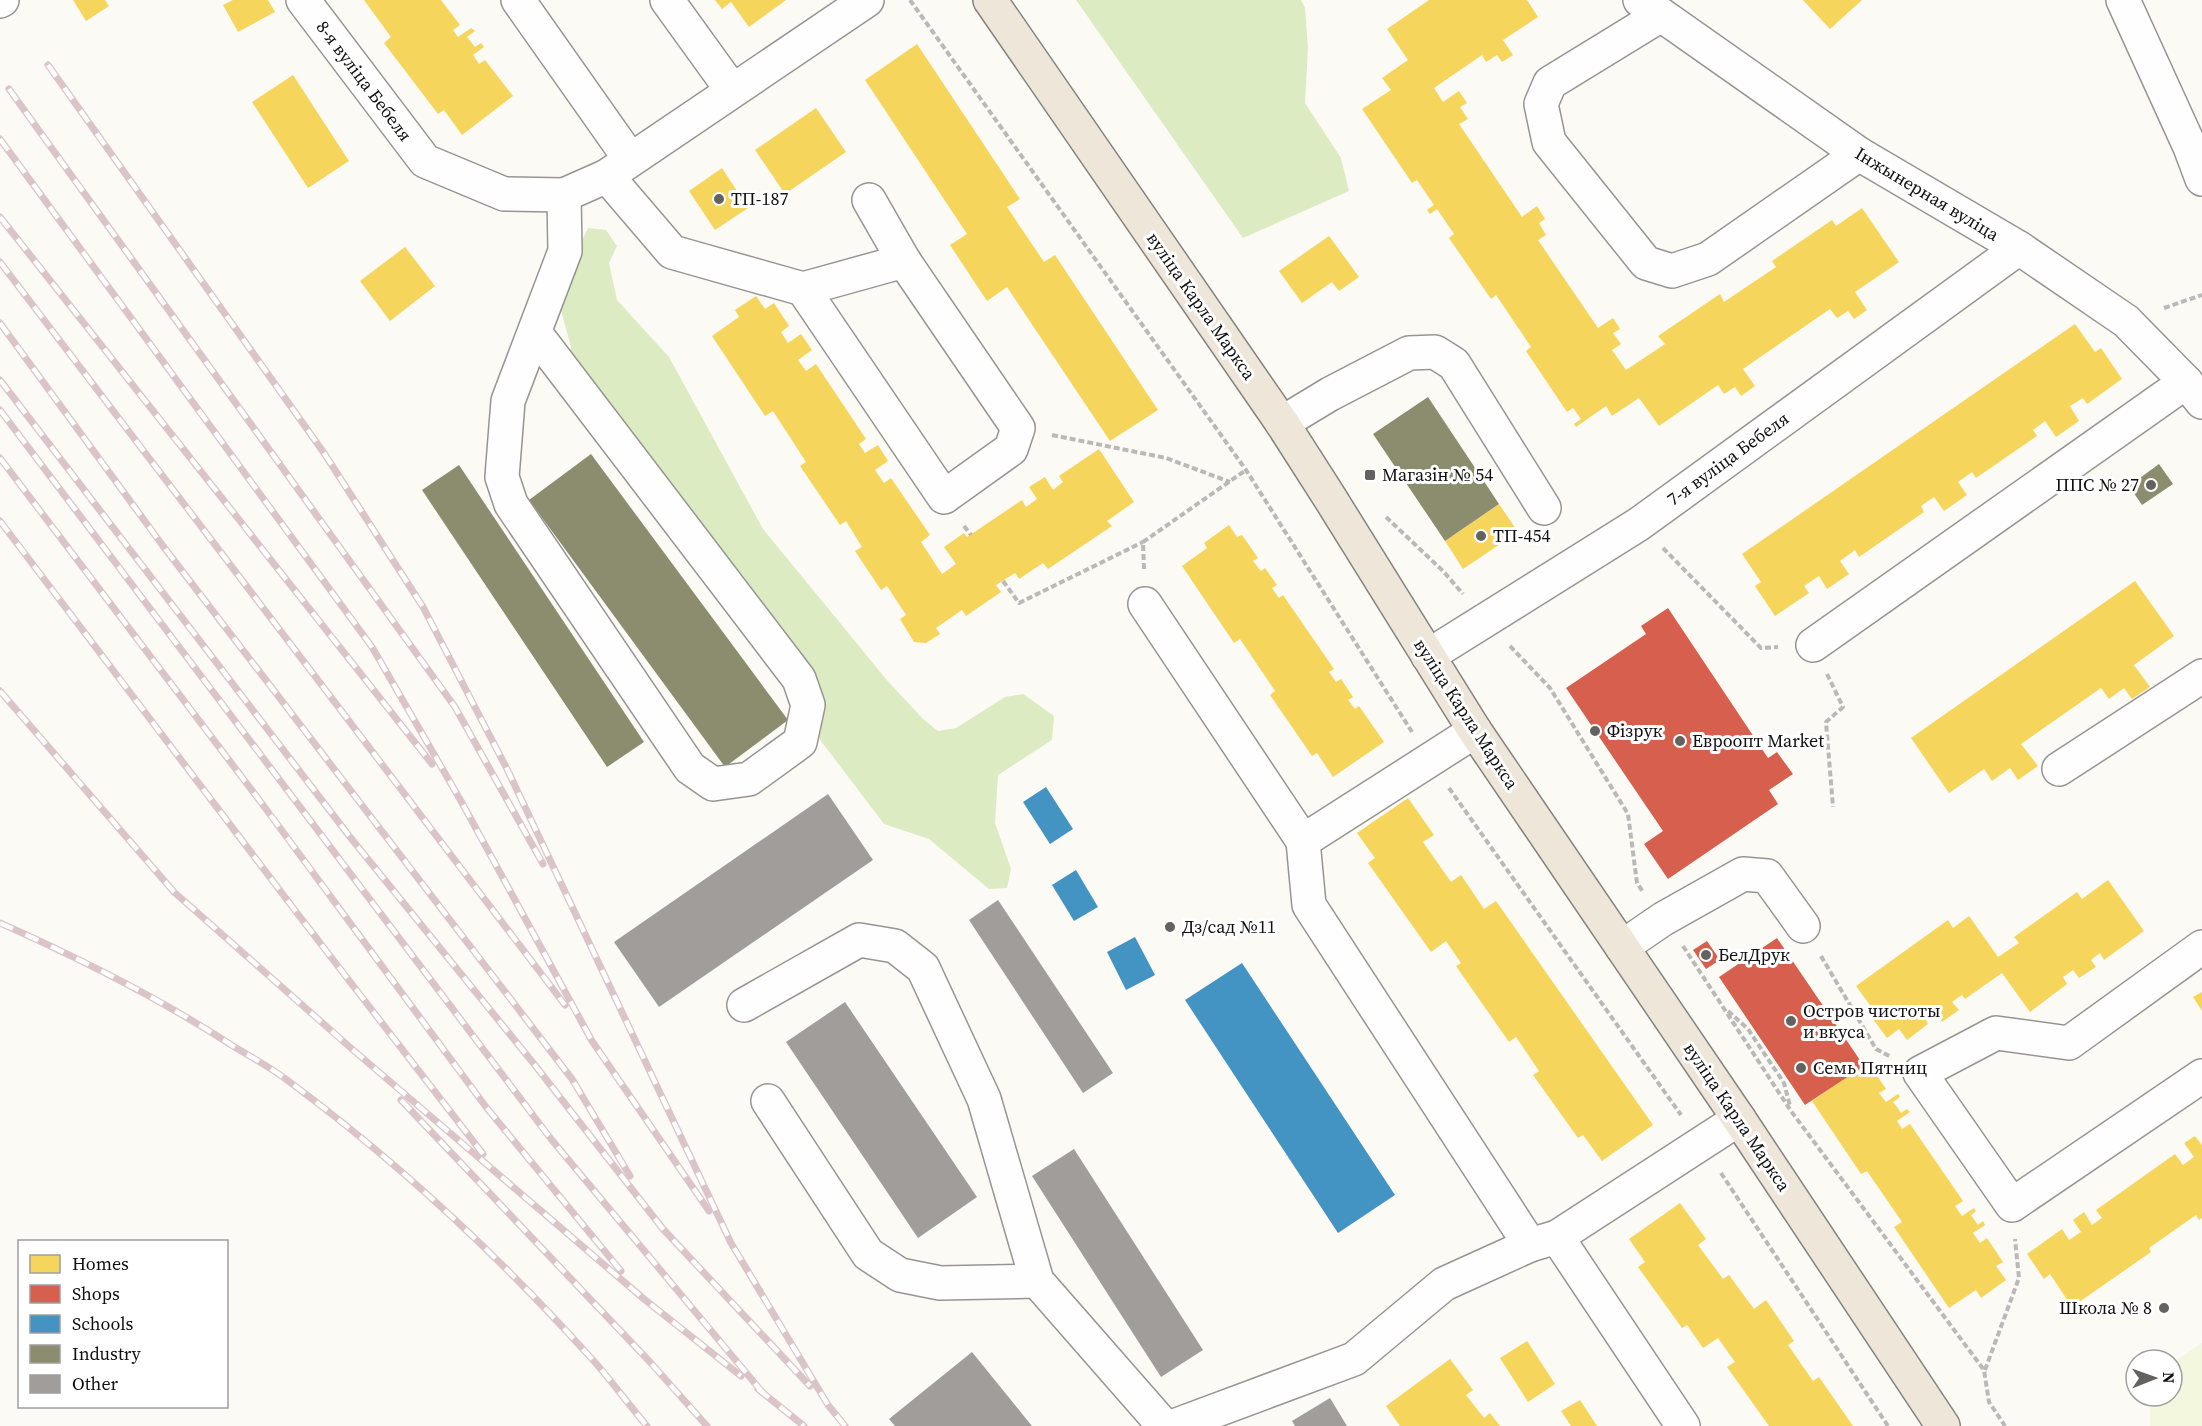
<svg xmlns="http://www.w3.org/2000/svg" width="2202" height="1426" viewBox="0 0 2202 1426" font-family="'Source Serif 4',serif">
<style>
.forest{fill:#dcebc1}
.pitch{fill:#f3f7de}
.homes{fill:#f6d55c}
.shops{fill:#d6604d}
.schools{fill:#4393c3}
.industry{fill:#8c8c6e}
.building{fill:#a09d9a}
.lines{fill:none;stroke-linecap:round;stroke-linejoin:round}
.minor-casing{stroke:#969593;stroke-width:36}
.major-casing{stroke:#848380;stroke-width:36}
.path{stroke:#b9b9b8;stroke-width:4;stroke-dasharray:6 3;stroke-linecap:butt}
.minor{stroke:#fffefe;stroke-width:33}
.major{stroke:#eee6d9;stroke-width:33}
.rail-casing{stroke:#dac4c8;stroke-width:7}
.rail{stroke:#fff;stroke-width:4.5;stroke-dasharray:14;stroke-linecap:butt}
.poi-dot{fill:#636260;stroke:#fff;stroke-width:2}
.labels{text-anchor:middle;stroke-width:6;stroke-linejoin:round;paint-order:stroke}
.street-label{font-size:18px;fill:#101010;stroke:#fff}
.poi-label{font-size:18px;fill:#101010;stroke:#fff;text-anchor:start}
</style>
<rect width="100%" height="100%" fill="#fcfaf5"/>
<g class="forest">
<path d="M 1076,0 L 1301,0 L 1305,8 L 1308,47 L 1305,103 L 1341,158 L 1349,191 L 1243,238 Z"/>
<path d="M 588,228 L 606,230 L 617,246 L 609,263 L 617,300 L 669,357 L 763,529 L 886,679 L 923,719 L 938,731 L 956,728 L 1005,697 L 1023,694 L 1054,716 L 1052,740 L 998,775 L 995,823 L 1011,869 L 1007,888 L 989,889 L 929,839 L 884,824 L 821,741 L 722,582 L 668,479 L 611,424 L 571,366 L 571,347 L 558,299 L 569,268 Z"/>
</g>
<path class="pitch" d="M 2202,1343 L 2202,1426 L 2150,1426 L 2150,1396 L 2172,1396 L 2172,1363 Z"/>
<g class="homes">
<path d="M 73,0 L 105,0 L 109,6 L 86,21 Z"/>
<path d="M 233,0 L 268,0 L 275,12 L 238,32 L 223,5 Z"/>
<path d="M 364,0 L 441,0 L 460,25 L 453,30 L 458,37 L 471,28 L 475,31 L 467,37 L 475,47 L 481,43 L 484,47 L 473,55 L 479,64 L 485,60 L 513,96 L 462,135 L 444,110 L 438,114 L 384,43 L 391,37 Z"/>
<path d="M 715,0 L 786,0 L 749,27 L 731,2 L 722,9 Z"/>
<path d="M 1429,0 L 1527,0 L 1538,17 L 1503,40 L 1513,55 L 1502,62 L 1497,55 L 1486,62 L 1482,55 L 1434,88 L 1443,102 L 1459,91 L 1467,103 L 1460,107 L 1468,119 L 1459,124 L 1522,217 L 1537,206 L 1545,219 L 1539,223 L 1546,235 L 1538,240 L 1598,328 L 1613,318 L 1617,324 L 1620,329 L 1613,333 L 1621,344 L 1612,350 L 1626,370 L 1665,344 L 1658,336 L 1720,294 L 1724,302 L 1776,267 L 1772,261 L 1832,220 L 1836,226 L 1862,208 L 1899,262 L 1855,292 L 1867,310 L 1854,319 L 1848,311 L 1837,318 L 1830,309 L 1743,369 L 1755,386 L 1741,396 L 1735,387 L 1724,394 L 1718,385 L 1659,426 L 1639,398 L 1612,416 L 1606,406 L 1576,427 L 1574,424 L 1581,419 L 1573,408 L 1567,412 L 1526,351 L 1531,347 L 1496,295 L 1491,299 L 1449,238 L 1454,234 L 1437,209 L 1430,214 L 1427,210 L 1434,205 L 1417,180 L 1412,183 L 1362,109 L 1391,90 L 1382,78 L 1408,60 L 1387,29 Z"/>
<path d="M 1803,0 L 1862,0 L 1830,29 Z"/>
<path d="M 917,44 L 1020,199 L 1007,207 L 1044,262 L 1055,255 L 1158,410 L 1110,441 L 1007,287 L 987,301 L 950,245 L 967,234 L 865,80 Z"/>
<path d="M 293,75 L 349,161 L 308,188 L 252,102 Z"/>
<path d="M 816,108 L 846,152 L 785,194 L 755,150 Z"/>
<path d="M 722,168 L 748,208 L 715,230 L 689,191 Z"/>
<path d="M 1329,236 L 1359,277 L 1339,291 L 1332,282 L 1302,303 L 1279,271 Z"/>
<path d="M 405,247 L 435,286 L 390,321 L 360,281 Z"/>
<path d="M 756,296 L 765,309 L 774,303 L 789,326 L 781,332 L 788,343 L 801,334 L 812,350 L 798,360 L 806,371 L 816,364 L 866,439 L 859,444 L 865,453 L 878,445 L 888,461 L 875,470 L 884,483 L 891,478 L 930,535 L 921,542 L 942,574 L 956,564 L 944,547 L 964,533 L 967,537 L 1022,500 L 1026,507 L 1037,499 L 1029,487 L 1045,477 L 1053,490 L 1063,482 L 1059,476 L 1099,449 L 1134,502 L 1107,521 L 1112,526 L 1048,569 L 1043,563 L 1019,579 L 1015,573 L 996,585 L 1001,592 L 966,616 L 962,610 L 936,628 L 940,634 L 926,643 L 914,642 L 900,619 L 906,615 L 887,586 L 881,590 L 855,551 L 862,547 L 846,521 L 840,525 L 800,466 L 806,462 L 773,411 L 765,416 L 712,336 L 739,317 L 735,310 Z"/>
<path d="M 2075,324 L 2095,352 L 2101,348 L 2122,379 L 2087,404 L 2083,398 L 2070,406 L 2079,421 L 2069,428 L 2056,437 L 2045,421 L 2033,430 L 2037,436 L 1976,478 L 1972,472 L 1958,482 L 1967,495 L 1944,511 L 1934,497 L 1921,506 L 1924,512 L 1859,557 L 1855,550 L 1840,561 L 1849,574 L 1827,589 L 1819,576 L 1804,586 L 1809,593 L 1775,616 L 1755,586 L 1761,582 L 1742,554 Z"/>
<path d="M 1499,504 L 1518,532 L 1463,569 L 1445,541 Z"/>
<path d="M 1229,525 L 1237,537 L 1242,535 L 1258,558 L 1253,561 L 1261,571 L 1265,568 L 1277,585 L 1272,588 L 1279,598 L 1283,595 L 1334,669 L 1329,672 L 1336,682 L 1341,679 L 1353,697 L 1348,700 L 1355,709 L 1359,706 L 1384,742 L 1333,777 L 1317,753 L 1312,756 L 1270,695 L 1275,691 L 1240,639 L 1234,643 L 1182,566 L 1207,548 L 1204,543 Z"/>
<path d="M 2135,581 L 2174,636 L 2134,665 L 2150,687 L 2132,699 L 2124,688 L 2109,699 L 2101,688 L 2021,744 L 2038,766 L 2018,780 L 2010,768 L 1992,781 L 1984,769 L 1949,793 L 1911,738 Z"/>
<path d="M 1408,798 L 1434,835 L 1423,842 L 1451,882 L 1461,875 L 1484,909 L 1496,901 L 1653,1125 L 1602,1161 L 1583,1135 L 1578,1138 L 1533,1075 L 1539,1071 L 1516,1037 L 1509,1042 L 1456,966 L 1461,963 L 1446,941 L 1431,952 L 1368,863 L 1375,858 L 1357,833 Z"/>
<path d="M 2108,880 L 2144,931 L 2104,960 L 2100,953 L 2091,960 L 2096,967 L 2079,978 L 2073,970 L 2063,977 L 2067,984 L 2030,1012 L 2002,973 L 1965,999 L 1962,995 L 1952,1002 L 1959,1010 L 1942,1022 L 1936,1013 L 1926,1020 L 1928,1024 L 1907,1040 L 1899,1029 L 1887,1038 L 1870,1015 L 1875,1012 L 1856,986 L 1948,920 L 1953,928 L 1969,916 L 1998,957 L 2019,943 L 2014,937 L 2077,892 L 2082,899 Z"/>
<path d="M 2202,992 L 2202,1011 L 2193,997 Z"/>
<path d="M 1868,1062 L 1886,1089 L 1879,1093 L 1886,1102 L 1898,1094 L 1900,1097 L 1893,1102 L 1897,1107 L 1901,1113 L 1907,1109 L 1910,1112 L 1897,1121 L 1902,1129 L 1910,1124 L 1963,1201 L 1955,1206 L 1962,1216 L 1974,1208 L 1976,1211 L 1971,1215 L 1978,1225 L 1983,1221 L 1985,1225 L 1973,1233 L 1980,1243 L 1987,1238 L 2003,1262 L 1996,1266 L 2006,1280 L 1981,1298 L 1976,1290 L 1949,1308 L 1894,1227 L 1902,1222 L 1867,1171 L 1861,1174 L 1812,1101 Z"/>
<path d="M 2195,1136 L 2202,1145 L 2202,1218 L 2199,1220 L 2196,1215 L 2149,1248 L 2151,1252 L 2072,1307 L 2050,1274 L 2044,1279 L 2027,1254 L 2062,1229 L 2069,1240 L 2081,1232 L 2073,1220 L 2084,1212 L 2092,1225 L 2102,1218 L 2096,1210 L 2175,1154 L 2183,1165 L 2194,1157 L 2184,1143 Z"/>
<path d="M 1680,1203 L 1706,1239 L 1698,1245 L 1723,1279 L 1729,1275 L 1754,1309 L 1766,1300 L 1794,1341 L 1788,1345 L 1813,1381 L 1819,1377 L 1853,1426 L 1769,1426 L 1727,1367 L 1735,1362 L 1718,1338 L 1703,1348 L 1687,1325 L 1682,1328 L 1638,1267 L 1645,1262 L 1629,1239 Z"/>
<path d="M 1527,1341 L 1555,1384 L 1528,1402 L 1500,1358 Z"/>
<path d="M 1450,1359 L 1473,1390 L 1466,1395 L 1484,1418 L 1490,1413 L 1500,1426 L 1400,1426 L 1386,1406 Z"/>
<path d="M 1580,1400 L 1597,1426 L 1571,1426 L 1561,1411 Z"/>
</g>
<g class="shops">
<path d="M 1668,608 L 1768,758 L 1777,752 L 1793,774 L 1769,790 L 1778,804 L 1668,879 L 1644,844 L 1663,831 L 1566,688 L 1646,634 L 1641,626 Z"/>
<path d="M 1777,938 L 1864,1066 L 1805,1105 L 1719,977 Z"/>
<path d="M 1707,941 L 1720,960 L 1706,969 L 1693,950 Z"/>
</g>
<g class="schools">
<path d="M 1046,787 L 1073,829 L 1050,844 L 1023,802 Z"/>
<path d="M 1076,870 L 1098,907 L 1074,921 L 1052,885 Z"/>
<path d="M 1135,937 L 1155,975 L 1126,990 L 1107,952 Z"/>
<path d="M 1242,963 L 1395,1195 L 1338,1233 L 1185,1000 Z"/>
</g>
<g class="industry">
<path d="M 1428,397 L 1499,504 L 1445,541 L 1373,434 Z"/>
<path d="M 591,454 L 788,720 L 725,767 L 529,500 Z"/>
<path d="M 2159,464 L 2173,484 L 2142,505 L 2129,486 Z"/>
<path d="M 459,465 L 644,742 L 607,767 L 422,490 Z"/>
</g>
<g class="building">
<path d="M 828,794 L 873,860 L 659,1007 L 614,942 Z"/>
<path d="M 998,900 L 1113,1073 L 1083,1093 L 969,920 Z"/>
<path d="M 845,1002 L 977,1197 L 918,1238 L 786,1042 Z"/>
<path d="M 1074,1149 L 1203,1350 L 1161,1377 L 1032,1176 Z"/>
<path d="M 972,1352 L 1032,1426 L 895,1426 L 889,1419 Z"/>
<path d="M 1330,1398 L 1347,1426 L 1295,1426 L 1292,1421 Z"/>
</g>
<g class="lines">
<g class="minor-casing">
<g id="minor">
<path d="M 303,0 L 425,161 L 504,194 L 564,195 L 607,176 L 867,0"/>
<path d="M 518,0 L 630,159"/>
<path d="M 667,0 L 732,90"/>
<path d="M 1640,0 L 1859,154 L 2019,248 L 2126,321 L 2186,382 L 2202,402"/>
<path d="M 2123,0 L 2190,147 L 2202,179"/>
<path d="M 0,1 L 2,0"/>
<path d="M 1661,15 L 1550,83 L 1541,104 L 1549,142 L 1646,263 L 1672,271 L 1708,259 L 1859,154"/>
<path d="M 607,176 L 672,252 L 803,289 L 904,261 L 1018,428 L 1011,449 L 944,497 L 803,289"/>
<path d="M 869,200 L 904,261"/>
<path d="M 535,333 L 799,679 L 808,705 L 800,742 L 749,779 L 713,784 L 690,768 L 511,504 L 502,477 L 508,401 L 565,251 L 564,195"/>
<path d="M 1282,423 L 1330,394 L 1409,353 L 1435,352 L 1454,364 L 1544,508"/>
<path d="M 1145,604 L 1303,841"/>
<path d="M 1813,645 L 2186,382"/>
<path d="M 1428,656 L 1639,524 L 2019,248"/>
<path d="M 1475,731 L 1303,841 L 1309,905 L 1530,1245"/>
<path d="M 2059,769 L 2202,676"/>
<path d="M 1622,947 L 1663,919 L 1743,874 L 1767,876 L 1803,926"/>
<path d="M 2202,947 L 2069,1043 L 1996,1033 L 1920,1073 L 2012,1205 L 2202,1076"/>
<path d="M 744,1005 L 859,940 L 895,946 L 923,968 L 984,1099 L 1037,1281 L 1164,1426"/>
<path d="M 768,1101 L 868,1254 L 900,1275 L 940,1283 L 1037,1281"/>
<path d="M 1557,1237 L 1683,1426"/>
<path d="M 1174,1426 L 1354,1359 L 1444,1284 L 1530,1245 L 1557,1237 L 1739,1119"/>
</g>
</g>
<g class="major-casing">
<path id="major" d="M 990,0 L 1282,423 L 1330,498 L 1475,731 L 1739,1119 L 1943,1426"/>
</g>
<g class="path">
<path d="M 910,0 L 1246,470 L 1412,732"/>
<path d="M 2164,308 L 2202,295"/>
<path d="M 1052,435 L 1166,458 L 1230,482"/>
<path d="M 1386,517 L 1443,571 L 1463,594"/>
<path d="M 964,526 L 971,535"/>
<path d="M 1663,548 L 1761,648 L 1778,647"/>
<path d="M 1144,569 L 1143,542 L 1246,470"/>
<path d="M 1003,581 L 1019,603 L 1143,542"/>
<path d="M 1510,646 L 1550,688 L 1628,814 L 1637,883 L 1643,892"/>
<path d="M 1827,674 L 1843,707 L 1826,722 L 1833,807"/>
<path d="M 1449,788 L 1681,1115"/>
<path d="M 1683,946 L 1791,1111 L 1984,1370 L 1989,1402 L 2005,1426"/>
<path d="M 1821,956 L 1876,1049 L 1891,1057"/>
<path d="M 1728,1011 L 1748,1029 L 1784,1083 L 1790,1106"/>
<path d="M 1721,1173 L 1888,1426"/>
<path d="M 1985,1370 L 2019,1278 L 2015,1239"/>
</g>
<use href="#minor" class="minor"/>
<use href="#major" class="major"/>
<g class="rail-casing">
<g id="rail">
<path d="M 48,65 L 324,453 L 423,607 L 507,769 L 731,1243 L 828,1405 L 845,1426"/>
<path d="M 9,89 L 455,707 L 543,864"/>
<path d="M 0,139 L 372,647 L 461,801 L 592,1041 L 709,1211"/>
<path d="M 0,217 L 432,764"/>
<path d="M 0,262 L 565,1005"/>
<path d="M 0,323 L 163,546 L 572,1079 L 630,1176"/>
<path d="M 0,380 L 350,837 L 534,1064 L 663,1229 L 810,1386"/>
<path d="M 0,410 L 551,1139 L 763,1393"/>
<path d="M 0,458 L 263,805 L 486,1107 L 621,1271"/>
<path d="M 0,521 L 297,913 L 483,1154"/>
<path d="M 0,691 L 174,892 L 352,1049 L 644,1299 L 741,1376"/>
<path d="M 0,923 C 81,959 159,998 233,1046 C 251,1057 270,1067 287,1080 C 398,1162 500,1257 592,1359 C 611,1380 628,1404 647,1426"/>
<path d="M 401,1100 L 650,1362 L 707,1426"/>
<path d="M 758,1389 L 804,1426"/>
</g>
</g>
<use href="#rail" class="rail"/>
</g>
<g class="poi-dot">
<circle cx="719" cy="199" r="6"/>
<rect x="1364" y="469" width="12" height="12" rx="3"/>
<circle cx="2151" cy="485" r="6"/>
<circle cx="1481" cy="536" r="6"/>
<circle cx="1595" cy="731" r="6"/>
<circle cx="1680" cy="741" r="6"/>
<circle cx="1170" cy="927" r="6"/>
<circle cx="1706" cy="955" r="6"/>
<circle cx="1791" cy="1021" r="6"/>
<circle cx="1801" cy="1068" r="6"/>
<circle cx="2164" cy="1308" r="6"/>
</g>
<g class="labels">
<g class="street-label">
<text transform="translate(364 81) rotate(53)" y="6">8-я вуліца Бебеля</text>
<text transform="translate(1927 194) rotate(31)" y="6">Інжынерная вуліца</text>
<text transform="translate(1201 306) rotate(55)" y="6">вуліца Карла Маркса</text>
<text transform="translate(1728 459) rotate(-36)" y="6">7-я вуліца Бебеля</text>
<text transform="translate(1466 714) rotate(57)" y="6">вуліца Карла Маркса</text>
<text transform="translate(1737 1117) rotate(56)" y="6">вуліца Карла Маркса</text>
</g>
<g class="poi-label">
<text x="731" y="205">ТП-187</text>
<text x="1382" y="481">Магазін № 54</text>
<text x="2139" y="491" text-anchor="end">ППС № 27</text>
<text x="1493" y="542">ТП-454</text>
<text x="1607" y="737">Фізрук</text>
<text x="1692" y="747">Евроопт Market</text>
<text x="1182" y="933">Дз/сад №11</text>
<text x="1718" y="961">БелДрук</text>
<text x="1803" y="1017">Остров чистоты<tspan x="1803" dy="21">и вкуса</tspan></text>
<text x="1813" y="1074">Семь Пятниц</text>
<text x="2152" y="1314" text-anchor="end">Школа № 8</text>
</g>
</g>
<rect x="18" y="1240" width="210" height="168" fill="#ffffff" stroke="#9f9f9f" stroke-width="1.5"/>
<rect x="30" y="1255" width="30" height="18" fill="#f6d55c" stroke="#9f9f9f" stroke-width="1.5"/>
<text x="72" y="1270" font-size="18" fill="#101010">Homes</text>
<rect x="30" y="1285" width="30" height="18" fill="#d6604d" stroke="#9f9f9f" stroke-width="1.5"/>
<text x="72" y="1300" font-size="18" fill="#101010">Shops</text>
<rect x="30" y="1315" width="30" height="18" fill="#4393c3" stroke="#9f9f9f" stroke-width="1.5"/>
<text x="72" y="1330" font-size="18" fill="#101010">Schools</text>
<rect x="30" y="1345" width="30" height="18" fill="#8c8c6e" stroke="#9f9f9f" stroke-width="1.5"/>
<text x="72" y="1360" font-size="18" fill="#101010">Industry</text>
<rect x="30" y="1375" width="30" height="18" fill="#a09d9a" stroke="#9f9f9f" stroke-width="1.5"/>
<text x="72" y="1390" font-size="18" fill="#101010">Other</text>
<g transform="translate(2154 1378) rotate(89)"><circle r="28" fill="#ffffff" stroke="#9f9f9f" stroke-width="1.5"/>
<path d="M0-4.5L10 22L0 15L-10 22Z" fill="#636260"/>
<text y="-9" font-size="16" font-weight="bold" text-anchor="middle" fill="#101010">N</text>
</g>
</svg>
